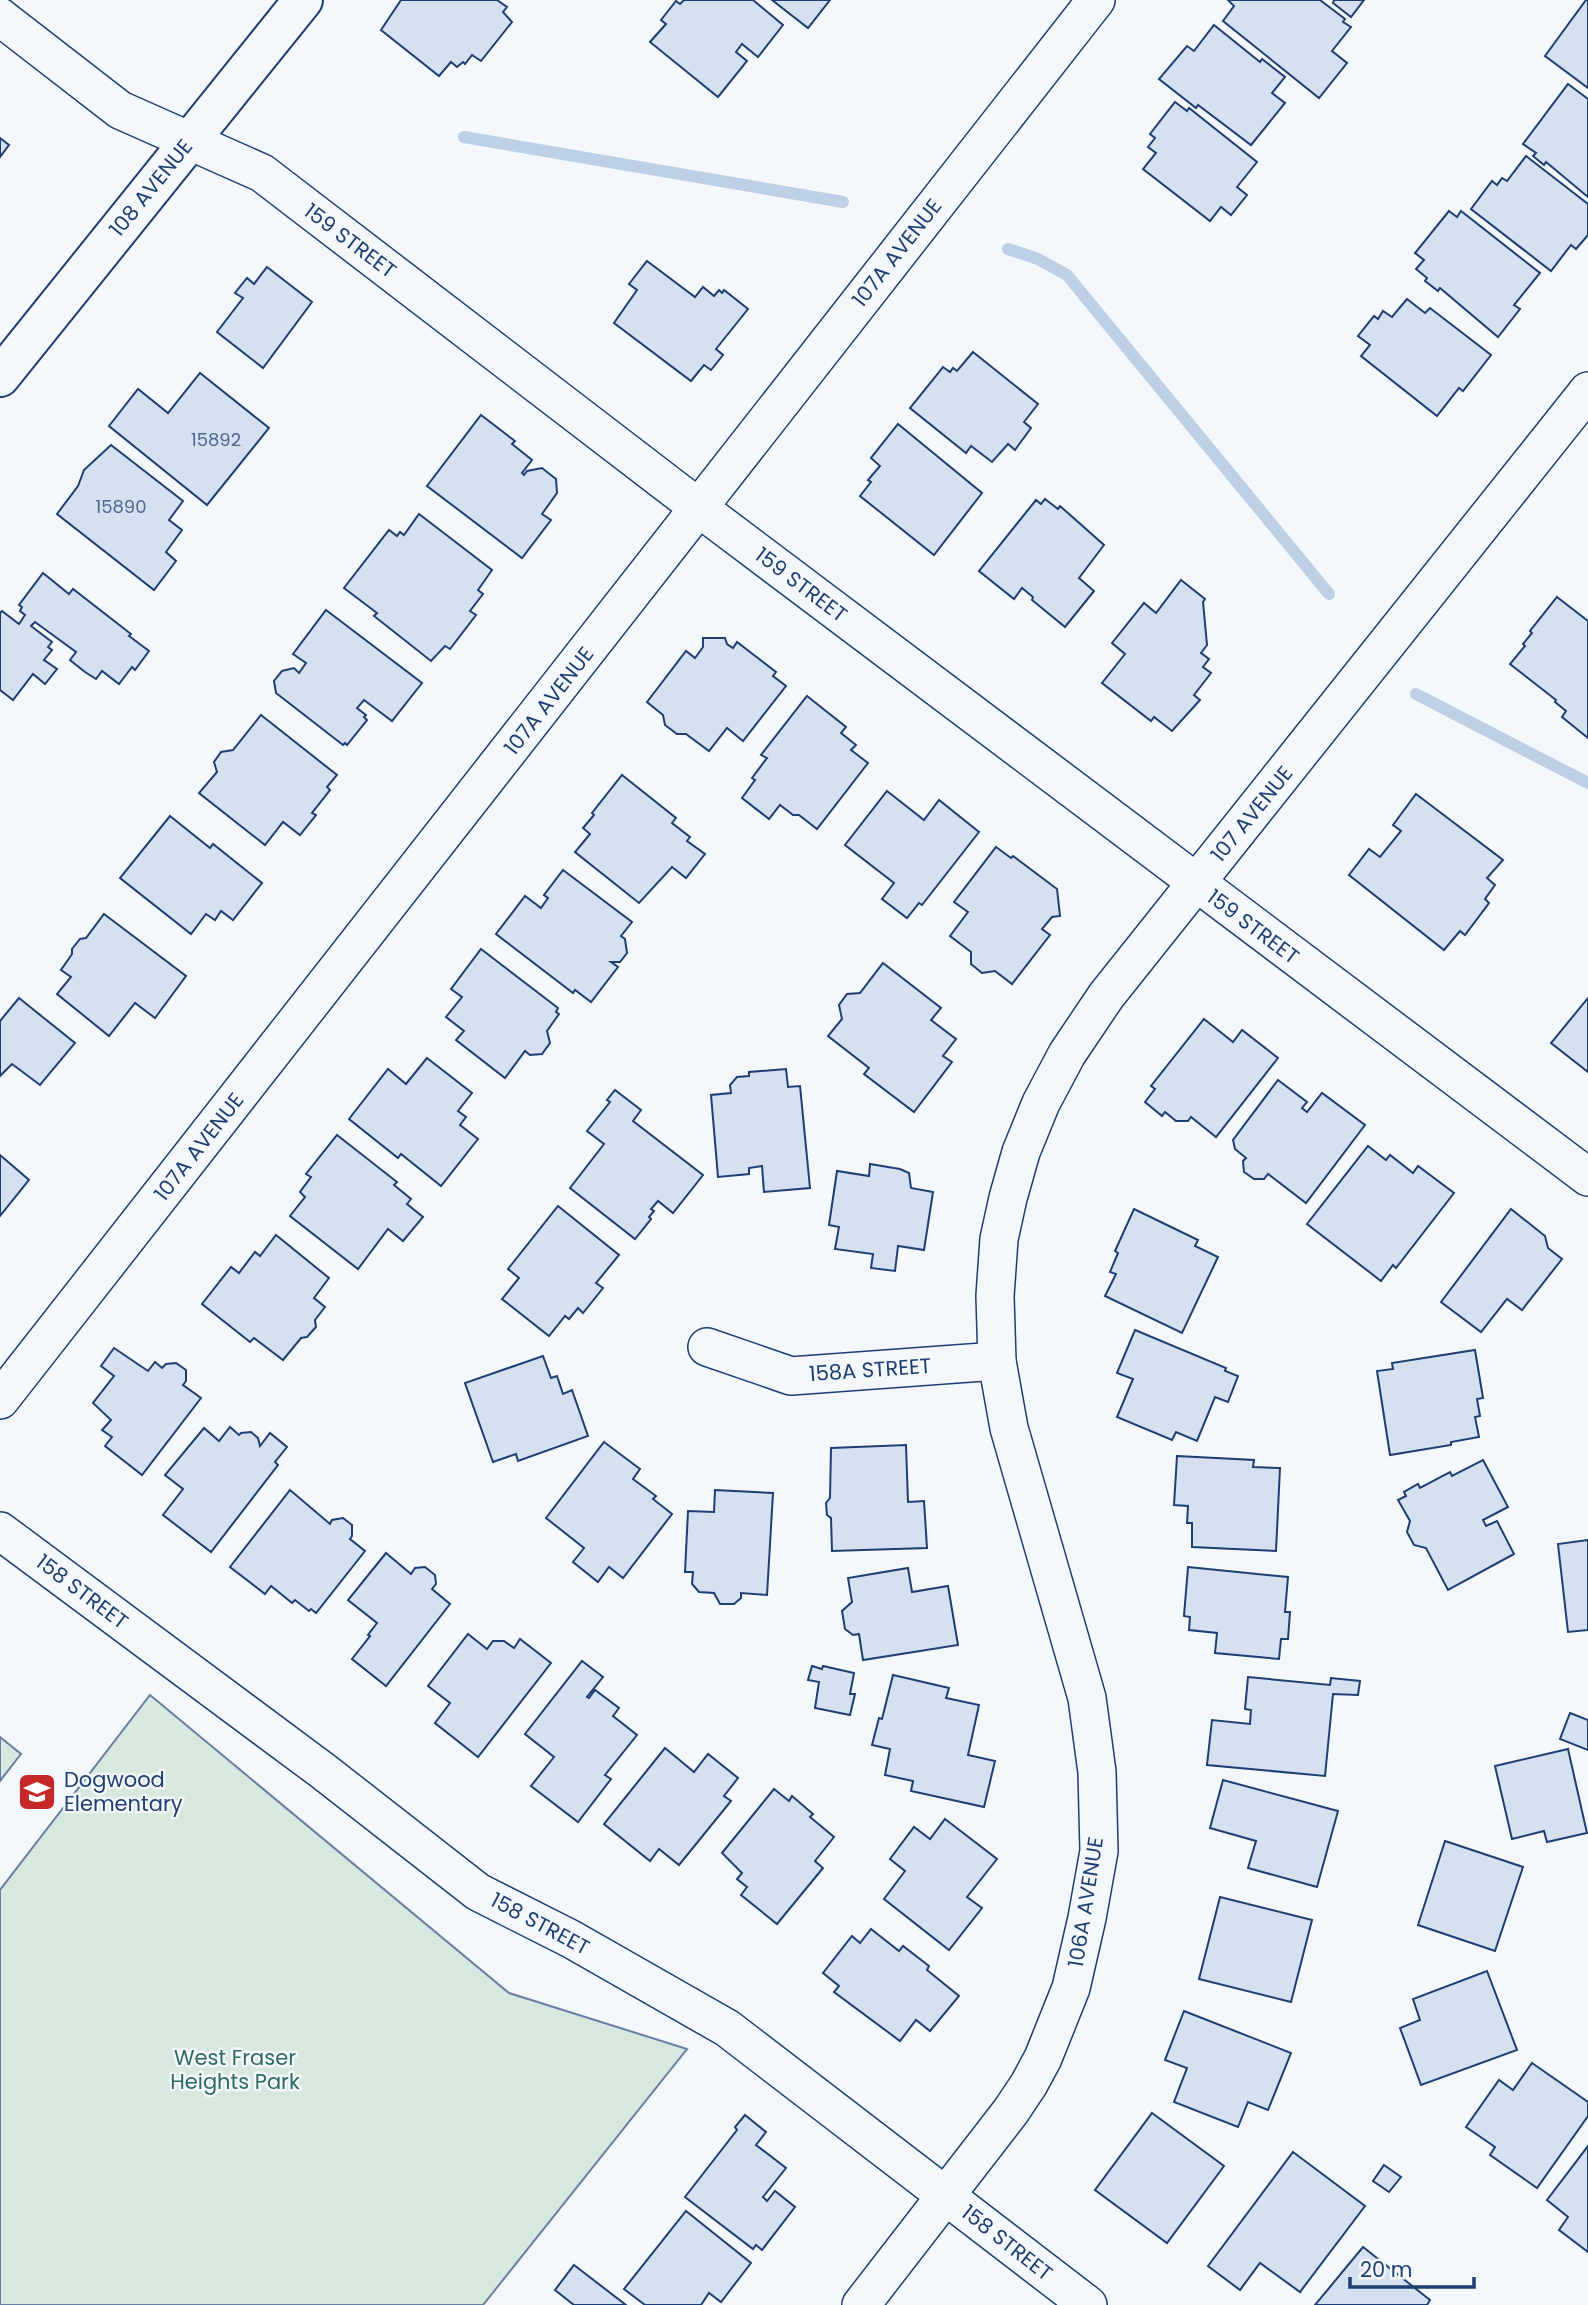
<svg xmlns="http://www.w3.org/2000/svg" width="1588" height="2305" viewBox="0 0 1588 2305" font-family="Poppins,sans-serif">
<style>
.green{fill:#d7e8df;stroke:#687fa3;stroke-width:2}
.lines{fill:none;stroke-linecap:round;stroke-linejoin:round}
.stream{stroke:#bed0e5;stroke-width:12}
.building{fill:#d5e0f0;stroke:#1d3f73;stroke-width:2}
.minor-casing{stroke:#1d3f73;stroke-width:40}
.tertiary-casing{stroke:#1d3f73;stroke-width:42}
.minor{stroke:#f4f7fb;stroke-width:37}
.tertiary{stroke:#f4f7fb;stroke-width:38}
.labels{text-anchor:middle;stroke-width:5;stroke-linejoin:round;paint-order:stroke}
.number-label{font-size:18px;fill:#4b6792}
.street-label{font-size:21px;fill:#1d3f73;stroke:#f4f7fb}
.poi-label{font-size:21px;fill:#1d3f73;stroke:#f4f7fb;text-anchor:start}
.park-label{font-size:21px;fill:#2c6c60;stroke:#f4f7fb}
</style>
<rect width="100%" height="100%" fill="#f4f7fb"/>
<g class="green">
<path d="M 150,1695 L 509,1993 L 687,2049 L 483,2305 L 0,2305 L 0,1890 Z"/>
<path d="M 0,1737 L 21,1754 L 0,1781 Z"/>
</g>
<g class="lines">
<g class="stream">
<path d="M 464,137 L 843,202"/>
<path d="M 1008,249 L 1038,259 L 1067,275 L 1329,594"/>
<path d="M 1416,694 L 1588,783"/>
</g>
</g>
<g class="building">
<path d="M 401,0 L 497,0 L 507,7 L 503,12 L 512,22 L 481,61 L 472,55 L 465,64 L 463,62 L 457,67 L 451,62 L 439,76 L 381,30 Z"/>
<path d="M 684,0 L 753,0 L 783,25 L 758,57 L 742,44 L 736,52 L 747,61 L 718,97 L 650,42 L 666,24 L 661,20 L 676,1 L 680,4 Z"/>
<path d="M 772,0 L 830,0 L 808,28 Z"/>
<path d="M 1320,0 L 1345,19 L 1343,22 L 1351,27 L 1332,51 L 1347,63 L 1319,98 L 1223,21 L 1234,6 L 1228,0 Z"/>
<path d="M 1334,0 L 1364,0 L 1351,17 L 1333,3 Z"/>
<path d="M 1586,0 L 1588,0 L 1588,88 L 1545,56 Z"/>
<path d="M 1214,25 L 1260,62 L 1262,59 L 1285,77 L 1272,93 L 1285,103 L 1251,145 L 1198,105 L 1196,108 L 1159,79 L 1187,46 L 1194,51 Z"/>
<path d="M 1568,84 L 1588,99 L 1588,197 L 1546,162 L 1544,165 L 1533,156 L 1536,153 L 1523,144 Z"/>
<path d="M 1175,102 L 1187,111 L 1189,108 L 1257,162 L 1237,187 L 1247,195 L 1231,215 L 1221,207 L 1210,221 L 1143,169 L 1156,153 L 1148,147 L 1155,138 L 1150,134 Z"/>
<path d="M 0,138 L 9,145 L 0,157 Z"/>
<path d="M 1526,156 L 1588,204 L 1588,235 L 1576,249 L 1571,245 L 1551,271 L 1471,209 L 1492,181 L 1497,185 L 1502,178 L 1507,181 Z"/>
<path d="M 1449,211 L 1457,217 L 1461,211 L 1540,273 L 1514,305 L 1520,309 L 1498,337 L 1440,288 L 1438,291 L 1425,281 L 1427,278 L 1416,269 L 1424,260 L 1415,253 Z"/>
<path d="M 647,261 L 695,297 L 703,287 L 714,296 L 719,290 L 722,293 L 724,290 L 748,309 L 716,349 L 723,355 L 711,370 L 704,365 L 691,381 L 614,323 L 637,290 L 629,284 Z"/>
<path d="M 267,267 L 312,302 L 263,368 L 217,332 L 243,298 L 235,293 L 247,278 L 254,284 Z"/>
<path d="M 1407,299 L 1425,313 L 1430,308 L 1491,355 L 1463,391 L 1459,388 L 1437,416 L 1361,356 L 1370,345 L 1358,336 L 1374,316 L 1378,319 L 1383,311 L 1392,317 Z"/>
<path d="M 973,352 L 1038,404 L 1024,422 L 1031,428 L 1015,450 L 1008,444 L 992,462 L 971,446 L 966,453 L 910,408 L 943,367 L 950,372 L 953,368 L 957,371 Z"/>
<path d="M 200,373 L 269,428 L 207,505 L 109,426 L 138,389 L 168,413 Z"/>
<path d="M 481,415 L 515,441 L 512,444 L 532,460 L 522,473 L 524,475 L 527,471 L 542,468 L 556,479 L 557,493 L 542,514 L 551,520 L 522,558 L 427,486 Z"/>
<path d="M 898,424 L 982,493 L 934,555 L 860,496 L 871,482 L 868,480 L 880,466 L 871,458 Z"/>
<path d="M 111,445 L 183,501 L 169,520 L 182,530 L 166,552 L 176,561 L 154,590 L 57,514 L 78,486 L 84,470 Z"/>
<path d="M 1045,499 L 1058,509 L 1060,506 L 1104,545 L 1079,578 L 1094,591 L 1065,627 L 1032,600 L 1033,597 L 1022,588 L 1014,599 L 979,571 L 1036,500 L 1041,504 Z"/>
<path d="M 419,514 L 492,570 L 478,590 L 483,594 L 470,611 L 476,615 L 450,649 L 445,646 L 431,661 L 374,616 L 377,613 L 344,588 L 389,530 L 397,536 L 400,532 L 404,535 Z"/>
<path d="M 43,573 L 69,594 L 73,589 L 131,634 L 129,636 L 149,651 L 135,670 L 132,667 L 119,684 L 102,671 L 96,679 L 85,672 L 70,660 L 76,652 L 35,622 L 31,626 L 52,642 L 48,647 L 52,650 L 44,660 L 57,669 L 45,684 L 33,674 L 13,700 L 0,690 L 0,613 L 2,611 L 19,624 L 25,615 L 20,611 L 22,607 L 19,605 Z"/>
<path d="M 1181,580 L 1205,599 L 1203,602 L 1207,645 L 1201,653 L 1209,659 L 1203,667 L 1211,673 L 1194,695 L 1200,700 L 1172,731 L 1154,717 L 1151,721 L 1102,683 L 1125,654 L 1112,643 L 1144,603 L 1156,613 Z"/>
<path d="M 1557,597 L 1588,621 L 1588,738 L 1562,717 L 1566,711 L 1555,702 L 1556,700 L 1510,664 L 1525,646 L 1523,644 L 1532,633 L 1530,631 Z"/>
<path d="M 326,610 L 422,683 L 392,721 L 364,700 L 357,708 L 366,715 L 364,717 L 367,720 L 347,745 L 345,743 L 343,745 L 276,693 L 274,681 L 282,671 L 294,668 L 299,673 L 306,663 L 293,654 Z"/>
<path d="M 703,638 L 725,638 L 727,644 L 733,648 L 737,642 L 776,672 L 773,676 L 786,686 L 743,741 L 727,728 L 709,751 L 686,734 L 677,734 L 665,725 L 663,715 L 647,702 L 686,651 L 695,658 L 703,647 Z"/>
<path d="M 807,696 L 846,727 L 841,733 L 856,745 L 851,750 L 868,763 L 817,829 L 799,815 L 793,815 L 780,805 L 769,819 L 742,798 L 755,780 L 752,778 L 767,758 L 761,755 Z"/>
<path d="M 261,715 L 337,775 L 327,787 L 330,790 L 312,813 L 316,815 L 300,835 L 283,822 L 265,845 L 199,793 L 217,772 L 214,762 L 221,752 L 233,750 Z"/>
<path d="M 622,775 L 676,818 L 672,823 L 690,837 L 687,841 L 705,854 L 686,878 L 672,867 L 639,903 L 575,852 L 590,834 L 583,828 L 594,815 L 592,813 Z"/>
<path d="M 887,791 L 924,820 L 939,800 L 979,832 L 922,905 L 919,903 L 907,918 L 882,899 L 894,883 L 845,845 Z"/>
<path d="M 1416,794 L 1503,860 L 1487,878 L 1495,885 L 1485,899 L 1489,903 L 1465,935 L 1460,931 L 1444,950 L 1349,875 L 1369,849 L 1380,857 L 1401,831 L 1393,825 Z"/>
<path d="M 170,816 L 210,848 L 213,844 L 262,883 L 233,920 L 221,911 L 215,920 L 206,914 L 191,934 L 120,878 Z"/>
<path d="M 996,847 L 1011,858 L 1013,856 L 1057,889 L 1060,916 L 1052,917 L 1042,929 L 1050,935 L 1012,984 L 995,971 L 982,973 L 971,964 L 971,952 L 950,936 L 968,912 L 954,902 Z"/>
<path d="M 563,870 L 632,922 L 621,936 L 625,939 L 627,953 L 620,962 L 611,962 L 618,967 L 591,1002 L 575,990 L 573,993 L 496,934 L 525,896 L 541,908 L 548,898 L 544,895 Z"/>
<path d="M 104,914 L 186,976 L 155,1018 L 135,1003 L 109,1036 L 57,994 L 71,977 L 61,970 L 72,954 L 72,949 L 80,939 L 86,938 Z"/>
<path d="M 481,949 L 558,1008 L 556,1012 L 559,1014 L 547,1031 L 550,1043 L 542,1054 L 530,1055 L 525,1051 L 505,1078 L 456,1040 L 464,1031 L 446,1017 L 462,997 L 451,989 Z"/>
<path d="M 883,963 L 941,1008 L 931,1020 L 956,1039 L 943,1056 L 952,1062 L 914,1112 L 864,1074 L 869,1068 L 828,1036 L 842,1019 L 839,1005 L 847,994 L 860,993 Z"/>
<path d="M 19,998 L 75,1043 L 40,1085 L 12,1064 L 0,1076 L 0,1021 Z"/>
<path d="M 1588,998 L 1588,1072 L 1551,1043 Z"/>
<path d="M 1204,1019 L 1233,1042 L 1242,1030 L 1278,1058 L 1216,1137 L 1191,1117 L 1188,1121 L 1176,1121 L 1165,1112 L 1162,1116 L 1145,1102 L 1155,1089 L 1151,1086 Z"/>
<path d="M 427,1058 L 472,1093 L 458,1111 L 466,1117 L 460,1125 L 478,1139 L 441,1186 L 401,1154 L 398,1158 L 349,1119 L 388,1069 L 406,1084 Z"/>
<path d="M 786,1069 L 788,1087 L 800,1086 L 810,1188 L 764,1192 L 762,1166 L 749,1168 L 749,1174 L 718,1177 L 711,1095 L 731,1093 L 730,1085 L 737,1077 L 749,1076 L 749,1072 Z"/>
<path d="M 1278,1080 L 1307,1102 L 1302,1108 L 1307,1112 L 1322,1093 L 1365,1125 L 1306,1203 L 1268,1174 L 1264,1179 L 1254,1179 L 1244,1172 L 1243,1161 L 1246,1158 L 1235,1149 L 1233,1140 Z"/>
<path d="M 615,1090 L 641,1110 L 633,1121 L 703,1175 L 673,1213 L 658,1201 L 651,1209 L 654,1211 L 649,1217 L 651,1219 L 635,1239 L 570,1188 L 604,1144 L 587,1131 L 610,1102 L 607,1100 Z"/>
<path d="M 337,1135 L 397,1182 L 394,1185 L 411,1199 L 407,1204 L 423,1217 L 403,1241 L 388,1229 L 358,1269 L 290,1216 L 305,1197 L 300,1192 L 311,1177 L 306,1174 Z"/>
<path d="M 1368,1146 L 1386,1160 L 1390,1155 L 1413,1173 L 1418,1166 L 1454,1193 L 1396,1268 L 1393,1265 L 1381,1281 L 1307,1224 Z"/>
<path d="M 0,1155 L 29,1180 L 0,1216 Z"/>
<path d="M 870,1164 L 900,1169 L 909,1173 L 911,1188 L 933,1192 L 924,1250 L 898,1246 L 895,1271 L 871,1268 L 873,1254 L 835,1249 L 839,1227 L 829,1225 L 837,1171 L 869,1176 Z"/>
<path d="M 558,1206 L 619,1255 L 596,1283 L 603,1288 L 583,1313 L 578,1308 L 569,1319 L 565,1316 L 549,1336 L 502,1299 L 519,1278 L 508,1269 Z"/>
<path d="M 1134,1209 L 1198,1240 L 1195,1246 L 1218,1257 L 1182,1333 L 1105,1296 L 1116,1274 L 1110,1272 L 1118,1253 L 1115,1251 Z"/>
<path d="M 1511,1209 L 1545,1236 L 1548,1248 L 1562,1259 L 1522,1310 L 1507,1299 L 1481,1332 L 1441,1302 Z"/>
<path d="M 276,1235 L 329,1278 L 314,1298 L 325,1307 L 315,1320 L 316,1327 L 307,1337 L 301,1338 L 283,1360 L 254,1338 L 250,1342 L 202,1304 L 231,1267 L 239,1273 L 255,1252 L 260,1256 Z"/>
<path d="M 1135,1330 L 1226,1368 L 1225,1371 L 1238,1376 L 1228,1402 L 1215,1397 L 1197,1441 L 1176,1432 L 1172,1440 L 1117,1417 L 1133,1379 L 1117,1373 Z"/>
<path d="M 114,1348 L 148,1371 L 155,1362 L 162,1368 L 166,1364 L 176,1363 L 186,1370 L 186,1381 L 183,1385 L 201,1398 L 142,1475 L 105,1446 L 112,1437 L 102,1430 L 111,1420 L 93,1403 L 114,1376 L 101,1366 Z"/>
<path d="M 1475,1350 L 1483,1398 L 1477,1399 L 1480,1416 L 1475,1417 L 1479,1437 L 1451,1442 L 1451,1445 L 1390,1455 L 1377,1371 L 1393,1369 L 1392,1363 Z"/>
<path d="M 543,1356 L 551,1378 L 557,1376 L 563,1394 L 572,1390 L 588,1436 L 518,1461 L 516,1454 L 493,1462 L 465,1383 Z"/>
<path d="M 230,1427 L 239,1435 L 241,1433 L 251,1432 L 258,1438 L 260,1446 L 270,1433 L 287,1447 L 275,1462 L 278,1465 L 211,1552 L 163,1515 L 183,1489 L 165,1475 L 204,1428 L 219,1441 Z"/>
<path d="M 604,1442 L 640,1469 L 633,1479 L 656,1496 L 653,1499 L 672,1514 L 623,1578 L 609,1567 L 598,1582 L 573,1562 L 584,1548 L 546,1518 Z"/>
<path d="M 906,1445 L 908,1502 L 924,1501 L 927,1548 L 832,1551 L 831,1518 L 827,1515 L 826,1503 L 830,1498 L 831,1448 Z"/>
<path d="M 1177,1456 L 1254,1460 L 1253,1467 L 1280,1468 L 1276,1551 L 1192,1547 L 1192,1523 L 1187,1523 L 1188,1506 L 1174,1505 Z"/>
<path d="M 1483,1460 L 1508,1507 L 1483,1520 L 1486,1526 L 1497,1521 L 1514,1554 L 1448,1590 L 1426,1548 L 1414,1545 L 1407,1532 L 1410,1521 L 1398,1500 L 1406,1496 L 1404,1492 L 1418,1484 L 1420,1488 L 1450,1472 L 1452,1476 Z"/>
<path d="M 290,1490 L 330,1524 L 332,1520 L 343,1518 L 352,1525 L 352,1536 L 350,1539 L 365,1551 L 316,1613 L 311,1609 L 309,1611 L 295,1600 L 292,1603 L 271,1586 L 265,1594 L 230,1567 Z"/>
<path d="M 715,1490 L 773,1493 L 767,1595 L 741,1593 L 741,1598 L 734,1604 L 720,1604 L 714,1593 L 699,1592 L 692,1584 L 693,1572 L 685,1572 L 688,1511 L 714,1512 Z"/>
<path d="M 1588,1540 L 1588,1630 L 1568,1632 L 1558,1544 Z"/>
<path d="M 386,1553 L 411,1574 L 415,1568 L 425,1567 L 435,1575 L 436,1584 L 432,1589 L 450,1604 L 386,1686 L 352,1659 L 370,1636 L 368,1635 L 377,1623 L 348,1600 Z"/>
<path d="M 1188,1567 L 1288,1577 L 1285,1612 L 1290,1612 L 1288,1639 L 1281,1639 L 1279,1659 L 1215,1653 L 1217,1633 L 1189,1630 L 1190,1617 L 1184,1616 Z"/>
<path d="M 908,1568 L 912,1592 L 948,1586 L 958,1645 L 863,1660 L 859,1634 L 853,1635 L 845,1629 L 842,1611 L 852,1602 L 848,1578 Z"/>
<path d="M 468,1634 L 487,1649 L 493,1641 L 504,1641 L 514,1648 L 520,1639 L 551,1663 L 478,1757 L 435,1723 L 450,1703 L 428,1686 Z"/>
<path d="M 582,1661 L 603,1677 L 587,1697 L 589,1698 L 595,1690 L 619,1708 L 613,1716 L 637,1735 L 605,1775 L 611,1779 L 578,1822 L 531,1786 L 554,1757 L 525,1734 Z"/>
<path d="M 812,1666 L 822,1669 L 823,1666 L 854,1673 L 850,1694 L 855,1694 L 850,1715 L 815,1708 L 819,1682 L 808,1680 Z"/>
<path d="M 893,1675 L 949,1688 L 946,1698 L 979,1705 L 968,1755 L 995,1761 L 984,1807 L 911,1791 L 913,1781 L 885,1775 L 890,1749 L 872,1745 L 879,1718 L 882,1719 Z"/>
<path d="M 1248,1677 L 1330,1685 L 1331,1678 L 1360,1681 L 1358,1695 L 1333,1694 L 1325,1776 L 1207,1765 L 1212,1720 L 1250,1724 L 1251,1710 L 1245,1709 Z"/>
<path d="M 1570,1713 L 1588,1720 L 1588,1750 L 1560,1739 Z"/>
<path d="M 665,1748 L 694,1772 L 708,1754 L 738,1778 L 724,1796 L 731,1801 L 679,1865 L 659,1849 L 650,1861 L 604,1824 Z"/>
<path d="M 1568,1749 L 1587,1833 L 1547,1842 L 1544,1831 L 1512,1839 L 1495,1766 Z"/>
<path d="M 1223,1780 L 1338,1811 L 1317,1887 L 1248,1868 L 1256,1841 L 1210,1828 Z"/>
<path d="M 774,1789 L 789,1801 L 792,1796 L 813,1814 L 810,1817 L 834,1837 L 815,1861 L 823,1868 L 777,1924 L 741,1895 L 747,1887 L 737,1879 L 742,1873 L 722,1853 Z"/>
<path d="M 945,1819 L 997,1859 L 967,1897 L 982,1908 L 949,1950 L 884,1899 L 905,1871 L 890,1859 L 914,1827 L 930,1839 Z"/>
<path d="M 1445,1841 L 1523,1867 L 1495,1951 L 1418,1925 Z"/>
<path d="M 1220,1897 L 1312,1920 L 1291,2002 L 1199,1979 Z"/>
<path d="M 871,1929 L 899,1951 L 903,1946 L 929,1966 L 927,1970 L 959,1996 L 930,2031 L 916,2020 L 900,2041 L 834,1992 L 839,1986 L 823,1973 L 852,1936 L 860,1943 Z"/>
<path d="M 1487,1971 L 1517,2050 L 1421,2085 L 1400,2028 L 1420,2020 L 1413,1999 Z"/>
<path d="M 1184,2011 L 1291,2053 L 1268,2110 L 1248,2102 L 1238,2127 L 1174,2102 L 1187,2068 L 1165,2060 Z"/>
<path d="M 1532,2063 L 1588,2102 L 1588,2116 L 1537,2188 L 1490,2155 L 1495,2147 L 1466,2127 L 1499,2080 L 1513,2090 Z"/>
<path d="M 1152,2113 L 1224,2166 L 1167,2243 L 1095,2190 Z"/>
<path d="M 745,2115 L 766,2132 L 756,2145 L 786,2168 L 763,2197 L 767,2201 L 775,2191 L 795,2207 L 762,2250 L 756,2245 L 753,2249 L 685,2197 L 737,2130 L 735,2127 Z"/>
<path d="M 1588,2146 L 1588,2252 L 1559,2230 L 1568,2217 L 1547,2200 Z"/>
<path d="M 1293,2152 L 1365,2206 L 1300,2292 L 1260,2263 L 1240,2290 L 1208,2266 Z"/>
<path d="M 1384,2165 L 1401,2177 L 1389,2192 L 1373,2181 Z"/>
<path d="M 686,2211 L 751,2263 L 721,2302 L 709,2293 L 701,2305 L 645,2305 L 624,2289 Z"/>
<path d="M 1363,2247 L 1430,2300 L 1427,2305 L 1315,2305 Z"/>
<path d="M 574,2265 L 626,2305 L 574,2305 L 555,2290 Z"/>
</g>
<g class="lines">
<g class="minor-casing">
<g id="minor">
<path d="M 0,17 L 120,110 L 262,173 L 699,508 L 1588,1177"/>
<path d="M 707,1347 L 791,1376 L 997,1361"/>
<path d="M 0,1400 L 1096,0"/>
<path d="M 0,1531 L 323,1771 L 478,1892 L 571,1939 L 727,2028 L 1088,2305"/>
<path d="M 861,2305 L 1011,2111 L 1029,2084 L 1043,2058 L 1071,1988 L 1087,1918 L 1099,1851 L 1097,1772 L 1087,1698 L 1009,1428 L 997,1361 L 995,1296 L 999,1239 L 1008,1198 L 1021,1152 L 1041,1103 L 1067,1054 L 1106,996 L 1588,391"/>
</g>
</g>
<g class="tertiary-casing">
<path id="tertiary" d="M 0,377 L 303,0"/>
</g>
<use href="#minor" class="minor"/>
<use href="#tertiary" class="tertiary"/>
</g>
<defs>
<g id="school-square" transform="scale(2.0125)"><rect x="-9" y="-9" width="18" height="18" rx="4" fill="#c62828" stroke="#f4f7fb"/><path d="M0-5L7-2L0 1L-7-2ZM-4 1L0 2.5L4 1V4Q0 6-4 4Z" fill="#fff"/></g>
</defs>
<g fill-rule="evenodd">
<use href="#school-square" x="37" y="1792"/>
</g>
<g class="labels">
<g class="number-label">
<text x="216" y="446">15892</text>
<text x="121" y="513">15890</text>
</g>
<g class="street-label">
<text transform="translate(151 188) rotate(-51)" y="7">108 AVENUE</text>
<text transform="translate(350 241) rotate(37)" y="7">159 STREET</text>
<text transform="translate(897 253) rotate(-52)" y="7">107A AVENUE</text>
<text transform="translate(801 585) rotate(37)" y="7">159 STREET</text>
<text transform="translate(549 701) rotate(-52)" y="7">107A AVENUE</text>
<text transform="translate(1252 814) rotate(-51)" y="7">107 AVENUE</text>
<text transform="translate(1253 927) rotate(37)" y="7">159 STREET</text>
<text transform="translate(199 1147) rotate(-52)" y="7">107A AVENUE</text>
<text transform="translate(870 1370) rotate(-4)" y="7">158A STREET</text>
<text transform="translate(82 1592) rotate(37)" y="7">158 STREET</text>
<text transform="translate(1086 1902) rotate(-81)" y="7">106A AVENUE</text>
<text transform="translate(540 1924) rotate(28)" y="7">158 STREET</text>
<text transform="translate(1007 2243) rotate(38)" y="7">158 STREET</text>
</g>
<g class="poi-label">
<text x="64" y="1787">Dogwood<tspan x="64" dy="24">Elementary</tspan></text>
</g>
<g class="park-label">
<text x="235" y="2065">West Fraser<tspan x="235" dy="24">Heights Park</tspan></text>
</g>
</g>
<path d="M1350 2277v10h124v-10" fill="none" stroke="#1d3f73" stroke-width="3.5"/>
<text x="1360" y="2277" font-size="21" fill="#1d3f73" stroke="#f4f7fb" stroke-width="5" paint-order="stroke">20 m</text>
</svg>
